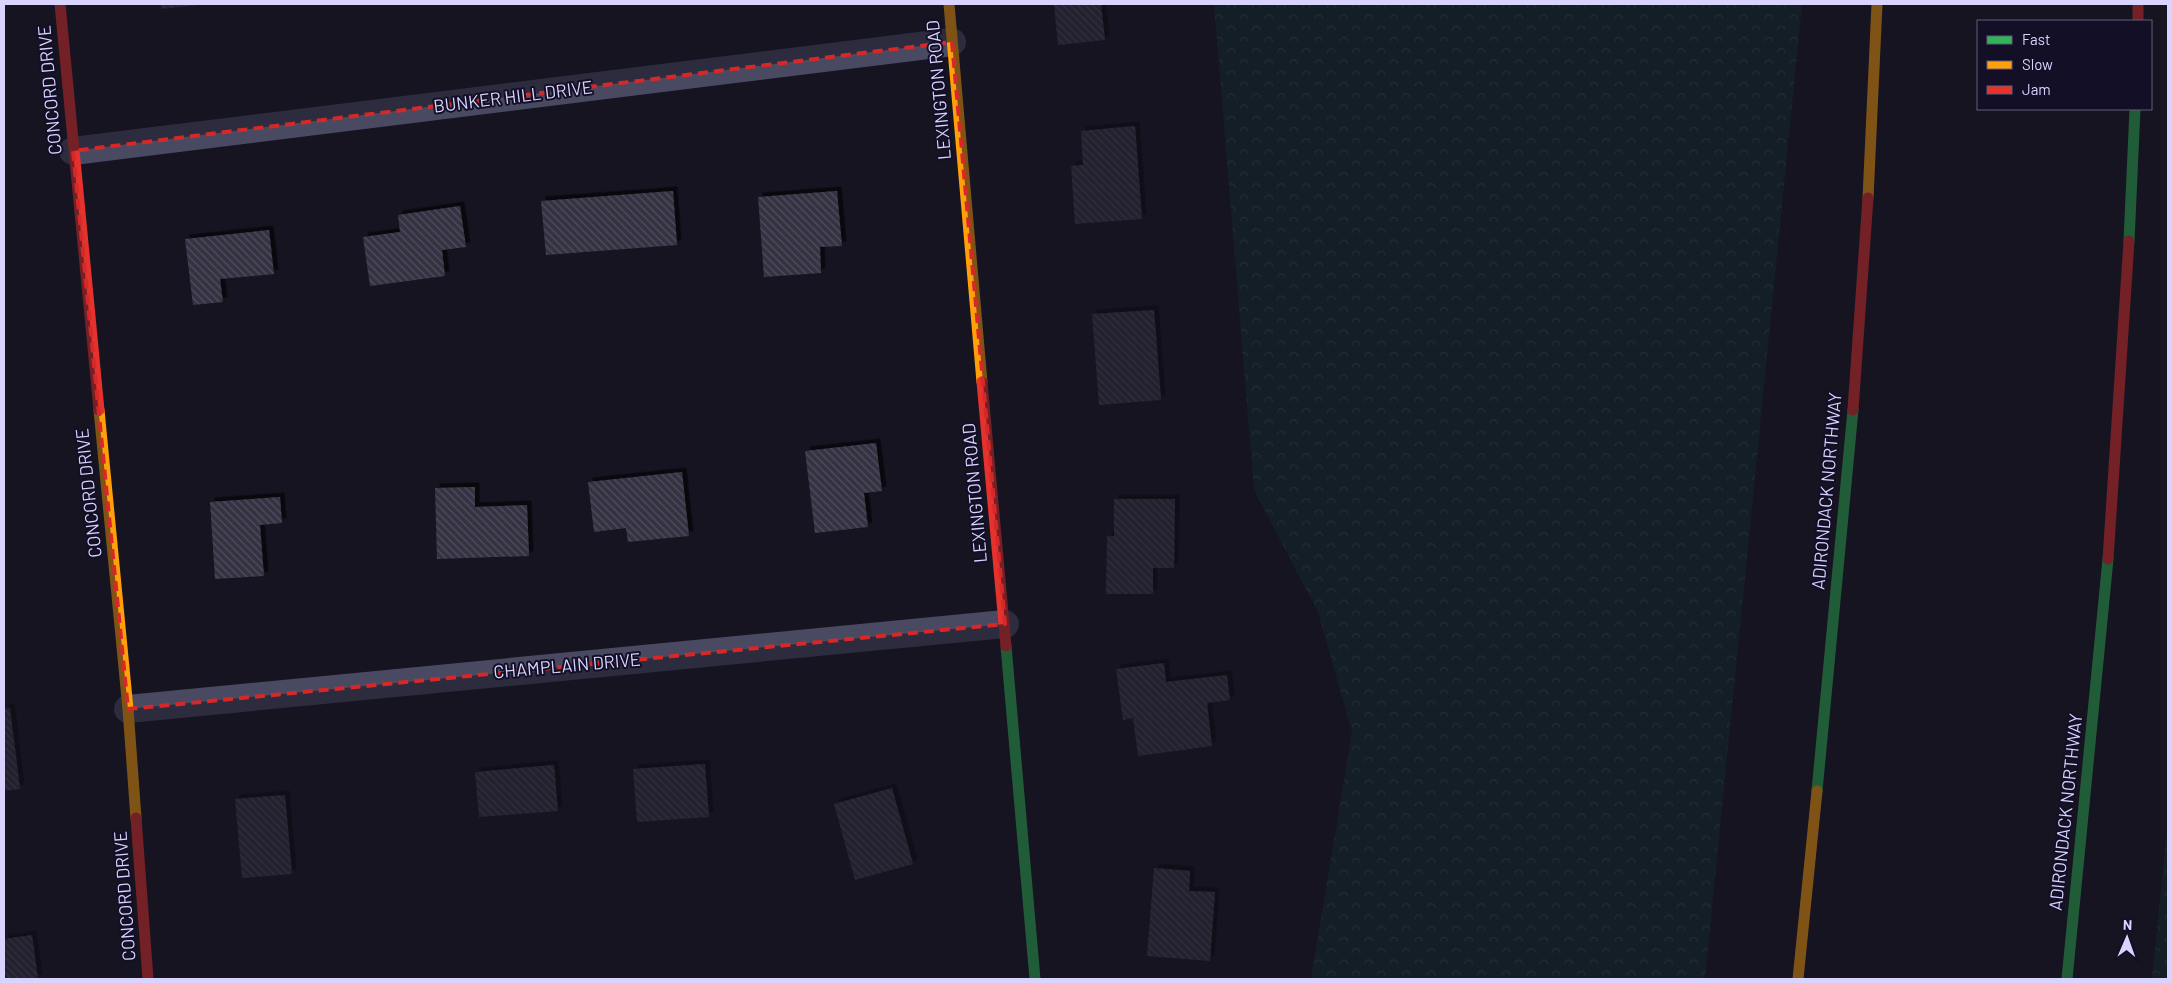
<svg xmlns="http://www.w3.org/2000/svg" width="2172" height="983" viewBox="0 0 2172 983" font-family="Barlow,sans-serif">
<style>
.forest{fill:url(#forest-crowns)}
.building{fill:url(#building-back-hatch);filter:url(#shadow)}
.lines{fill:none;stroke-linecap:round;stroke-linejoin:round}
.street{stroke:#4a4962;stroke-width:28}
.fast{stroke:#30b455;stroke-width:11}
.slow{stroke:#ff9f0a;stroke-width:11}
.jam{stroke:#e5322d;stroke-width:11}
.marked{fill:none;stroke:#d62828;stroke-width:4;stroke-dasharray:10 6;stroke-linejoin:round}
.labels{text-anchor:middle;stroke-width:4;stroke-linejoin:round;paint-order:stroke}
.street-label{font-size:18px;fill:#d9d4ff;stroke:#130f26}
</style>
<defs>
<pattern id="forest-crowns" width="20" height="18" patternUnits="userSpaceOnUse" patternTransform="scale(1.25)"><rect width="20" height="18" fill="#132c2d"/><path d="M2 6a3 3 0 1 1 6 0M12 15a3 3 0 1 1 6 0" fill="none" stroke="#354a4c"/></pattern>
<pattern id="building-back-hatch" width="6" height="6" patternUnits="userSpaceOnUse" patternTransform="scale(1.25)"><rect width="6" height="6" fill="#343243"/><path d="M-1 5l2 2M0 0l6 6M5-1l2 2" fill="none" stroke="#514f5f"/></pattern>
<filter id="shadow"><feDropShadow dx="4.5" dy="-4.5" stdDeviation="0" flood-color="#0009"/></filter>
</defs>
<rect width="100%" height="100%" fill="#161421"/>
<g class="forest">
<path d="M 1214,4 L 1802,4 L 1705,979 L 1311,979 L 1352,732 L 1318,612 L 1254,490 Z"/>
<path d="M 2168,821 L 2168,979 L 2152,979 Z"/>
</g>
<g class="building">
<path d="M 161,4 L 199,4 L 199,5 L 161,9 Z"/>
<path d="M 1054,4 L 1101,4 L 1105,40 L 1058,45 Z"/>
<path d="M 1135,126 L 1142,219 L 1075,224 L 1071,166 L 1083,165 L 1081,131 Z"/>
<path d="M 673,191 L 677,245 L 546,255 L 541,201 Z"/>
<path d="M 837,191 L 842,246 L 820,247 L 821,273 L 764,277 L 758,197 Z"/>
<path d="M 460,206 L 466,247 L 442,250 L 445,276 L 370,286 L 363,237 L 400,232 L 398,215 Z"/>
<path d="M 269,230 L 274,274 L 220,279 L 223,302 L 193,305 L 185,239 Z"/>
<path d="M 1154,310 L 1161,400 L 1099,405 L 1092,314 Z"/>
<path d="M 876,443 L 882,491 L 864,493 L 868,527 L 815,533 L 805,451 Z"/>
<path d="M 682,472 L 689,536 L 628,542 L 626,528 L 594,532 L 588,482 Z"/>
<path d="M 475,487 L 475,507 L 527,505 L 529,556 L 437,559 L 435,488 Z"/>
<path d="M 280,497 L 282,523 L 260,525 L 264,576 L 215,579 L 210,502 Z"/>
<path d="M 1114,499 L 1175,499 L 1174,568 L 1153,568 L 1153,594 L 1106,594 L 1107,536 L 1114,536 Z"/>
<path d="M 1164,663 L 1166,682 L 1227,675 L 1230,700 L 1207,703 L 1212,746 L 1138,756 L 1133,718 L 1123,720 L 1116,669 Z"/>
<path d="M 10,708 L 20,789 L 4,791 L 4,709 Z"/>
<path d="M 705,764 L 709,817 L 637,822 L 633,769 Z"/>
<path d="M 554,765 L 558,811 L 479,817 L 475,772 Z"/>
<path d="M 892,788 L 913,864 L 855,880 L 834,804 Z"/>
<path d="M 285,795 L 292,874 L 242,878 L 235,799 Z"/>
<path d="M 1154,868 L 1190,871 L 1189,891 L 1215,892 L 1210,961 L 1147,956 Z"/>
<path d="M 32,935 L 38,979 L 4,979 L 4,939 Z"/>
</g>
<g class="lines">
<g class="street">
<path d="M 73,151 L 952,42"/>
<path d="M 128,709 L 1005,624"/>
</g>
<g class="fast">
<path d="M 2129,241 L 2135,109"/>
<path d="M 1006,646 L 1035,979"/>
<path d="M 1817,791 L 1853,410"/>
<path d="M 2067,979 L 2108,559"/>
</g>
<g class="slow">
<path d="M 949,4 L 982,382"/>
<path d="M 1868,198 L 1877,4"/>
<path d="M 99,410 L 128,709 L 136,818"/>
<path d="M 1798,979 L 1817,791"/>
</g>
<g class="jam">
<path d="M 60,4 L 99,410"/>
<path d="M 2138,4 L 2138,21"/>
<path d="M 982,382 L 1006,646"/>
<path d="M 1853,410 L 1868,198"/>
<path d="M 2108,559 L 2129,241"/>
<path d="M 136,818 L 148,979"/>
</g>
</g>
<path d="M0 0H2172V983H0ZM 952,42 L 1005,624 L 128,709 L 73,151 Z" fill="#161421" fill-opacity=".55" fill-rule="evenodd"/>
<path class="marked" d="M 952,42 L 1005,624 L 128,709 L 73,151 Z"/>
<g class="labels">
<g class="street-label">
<text transform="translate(50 90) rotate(-95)" y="6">CONCORD DRIVE</text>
<text transform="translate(939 90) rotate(-95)" y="6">LEXINGTON ROAD</text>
<text transform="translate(513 97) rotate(-7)" y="6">BUNKER HILL DRIVE</text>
<text transform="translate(1827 491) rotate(-85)" y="6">ADIRONDACK NORTHWAY</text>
<text transform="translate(89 493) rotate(-96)" y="6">CONCORD DRIVE</text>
<text transform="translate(975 493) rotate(-95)" y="6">LEXINGTON ROAD</text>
<text transform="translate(567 666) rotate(-5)" y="6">CHAMPLAIN DRIVE</text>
<text transform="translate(2066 812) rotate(-84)" y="6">ADIRONDACK NORTHWAY</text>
<text transform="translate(125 896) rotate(-94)" y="6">CONCORD DRIVE</text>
</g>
</g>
<rect width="2172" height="983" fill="none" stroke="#d9d4ff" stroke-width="10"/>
<rect x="1977" y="20" width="175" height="90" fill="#130f26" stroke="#625e7d"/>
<rect x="1987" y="36" width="25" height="8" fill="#30b455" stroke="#625e7d"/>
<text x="2022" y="45" font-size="15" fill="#d9d4ff">Fast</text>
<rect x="1987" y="61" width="25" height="8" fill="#ff9f0a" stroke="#625e7d"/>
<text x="2022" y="70" font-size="15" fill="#d9d4ff">Slow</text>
<rect x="1987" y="86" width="25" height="8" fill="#e5322d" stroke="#625e7d"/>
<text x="2022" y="95" font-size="15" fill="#d9d4ff">Jam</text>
<g transform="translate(2127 938) rotate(2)" stroke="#130f26" stroke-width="4" paint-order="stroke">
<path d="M0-4L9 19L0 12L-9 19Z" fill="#d9d4ff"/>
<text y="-8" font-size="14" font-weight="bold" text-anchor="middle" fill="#d9d4ff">N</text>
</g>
</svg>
